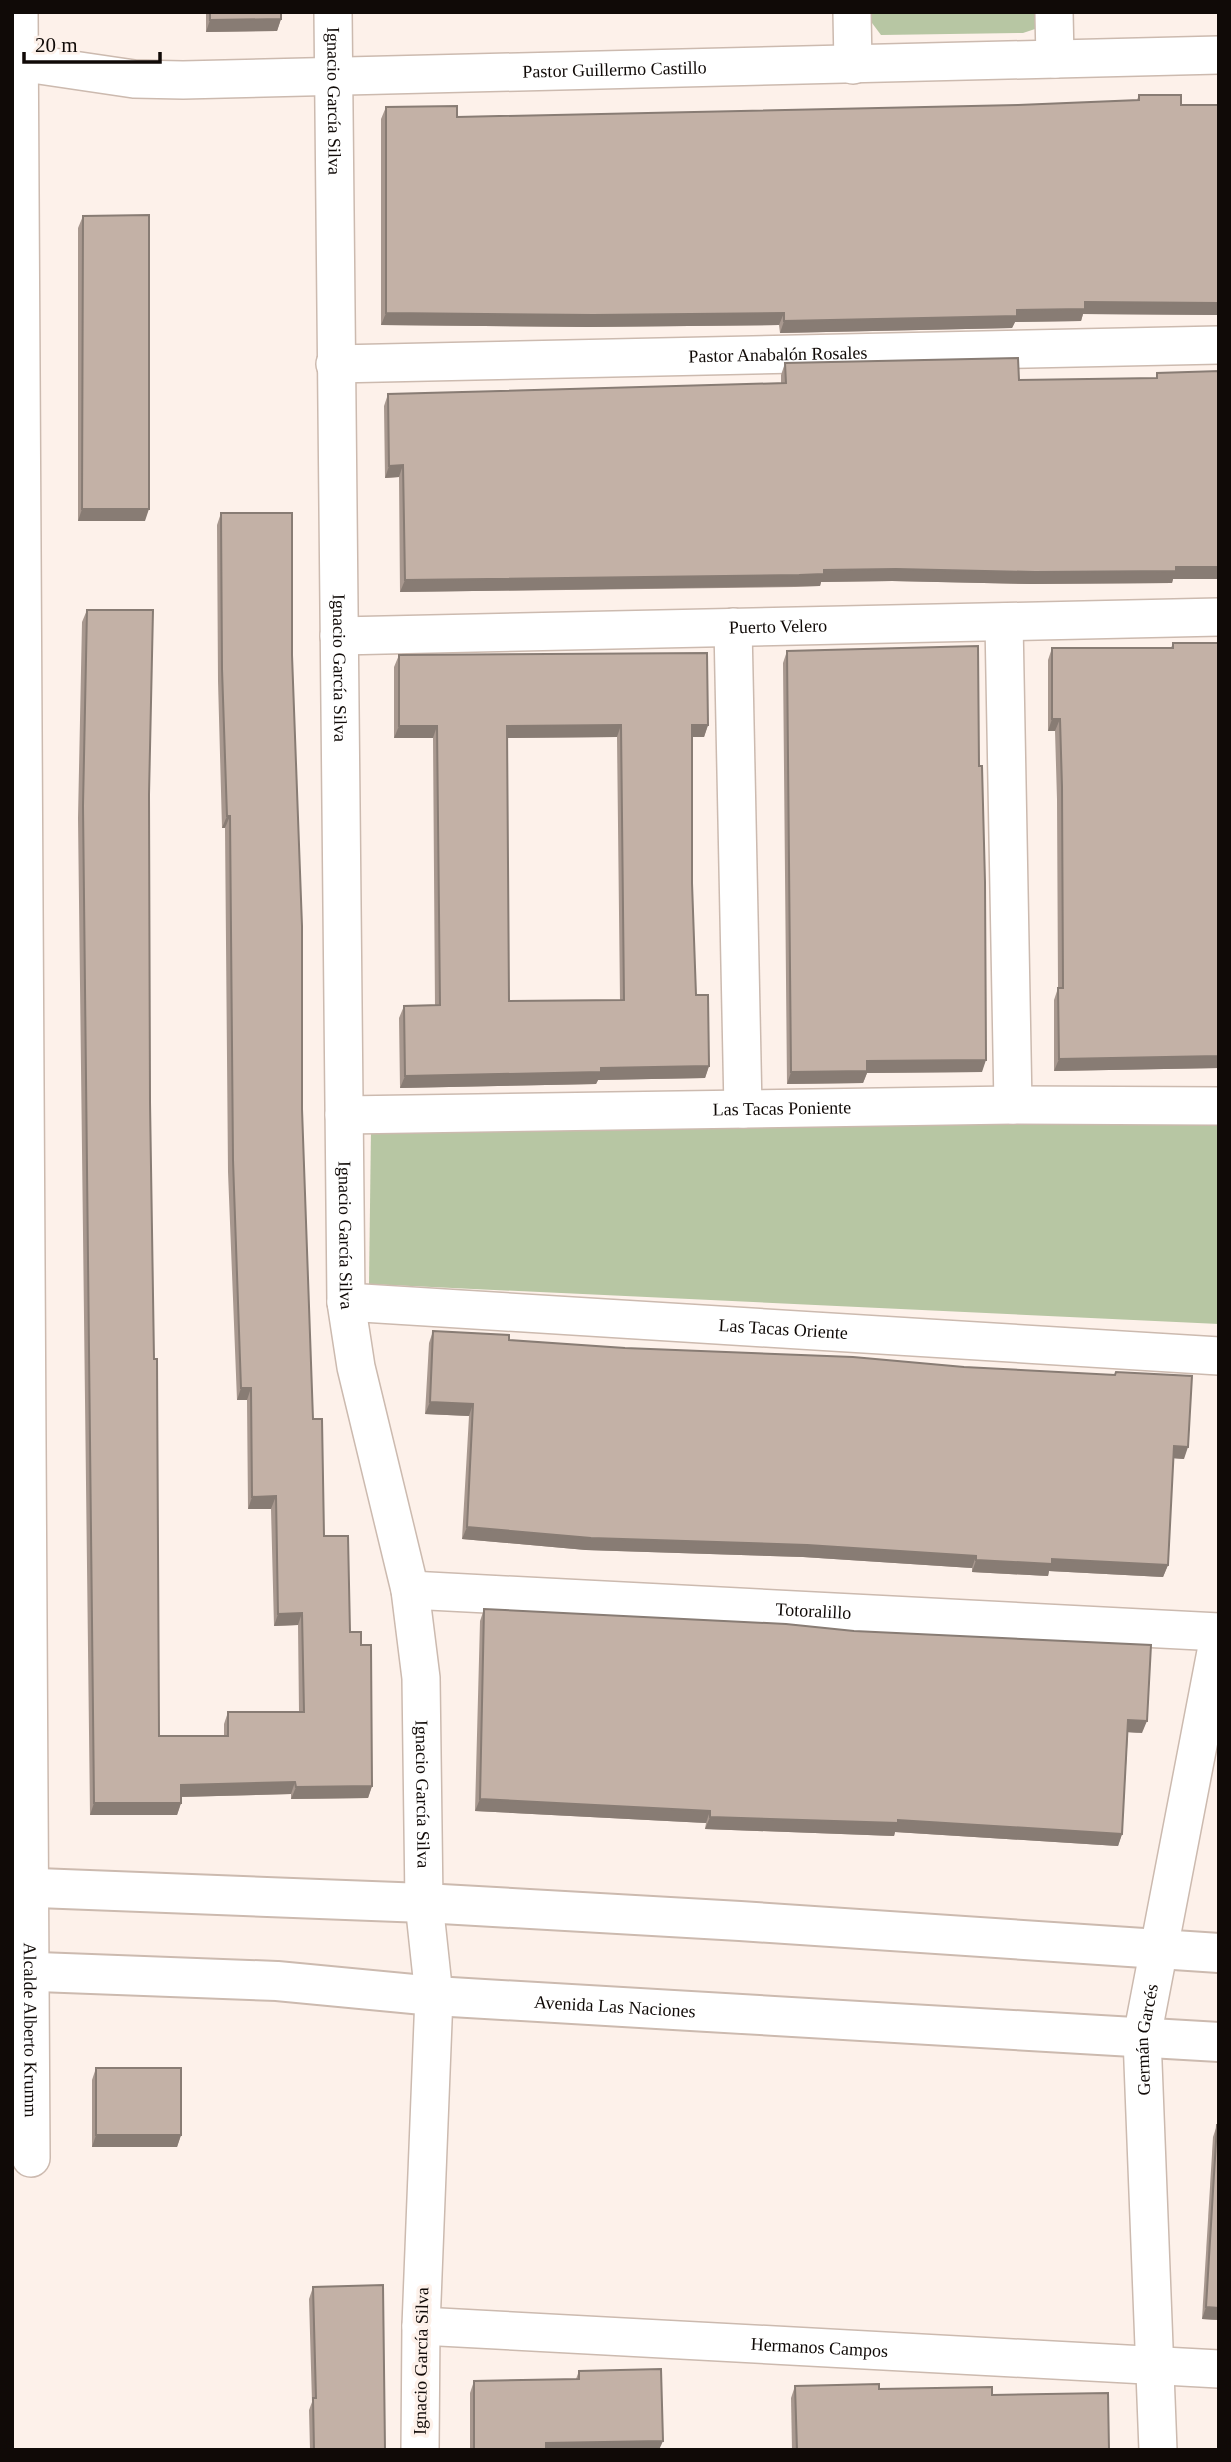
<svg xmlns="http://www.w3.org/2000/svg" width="1231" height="2462" viewBox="0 0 1231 2462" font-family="'Times New Roman',serif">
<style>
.green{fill:#b7c6a3}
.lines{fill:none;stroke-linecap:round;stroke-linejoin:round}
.minor-casing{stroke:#ccbaaf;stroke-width:40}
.tertiary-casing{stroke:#ccbaaf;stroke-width:42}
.minor{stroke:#fff;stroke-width:37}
.tertiary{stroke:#fff;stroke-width:38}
.wall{fill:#a8988f;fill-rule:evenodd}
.shaded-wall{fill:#887c74}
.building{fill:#c3b1a6;stroke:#887c74;stroke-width:2;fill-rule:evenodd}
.labels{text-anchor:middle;stroke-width:7;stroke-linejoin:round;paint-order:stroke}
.street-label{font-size:18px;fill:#100a07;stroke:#fdf1ea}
</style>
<rect width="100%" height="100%" fill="#fdf1ea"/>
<g class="green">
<path d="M 869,12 L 1047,12 L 1035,29 L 1023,33 L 881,35 L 869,19 Z"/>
<path d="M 1219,1117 L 1219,1324 L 369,1284 L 371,1129 Z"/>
</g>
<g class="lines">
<g class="minor-casing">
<g id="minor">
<path id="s1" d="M 19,12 L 31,2158"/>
<path id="s2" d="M 333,12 L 346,1302 L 356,1367 L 410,1590 L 421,1678 L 424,1903 L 434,1996 L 421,2326 L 420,2450"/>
<path d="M 852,12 L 853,65"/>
<path d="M 1054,12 L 1055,59"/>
<path id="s3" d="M 12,61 L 134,79 L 183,80 L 1219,55"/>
<path id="s4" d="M 335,364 L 1219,345"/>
<path d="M 1004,622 L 1013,1105"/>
<path d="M 733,627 L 743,1109"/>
<path id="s5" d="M 339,636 L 1219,617"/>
<path id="s6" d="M 344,1115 L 1013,1105 L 1219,1106"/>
<path id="s7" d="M 346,1302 L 1219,1356"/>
<path id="s8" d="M 410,1590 L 1219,1632"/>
<path id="s9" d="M 421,2326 L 1219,2369"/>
<path id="s10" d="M 1158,2450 L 1142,2037 L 1219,1636"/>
</g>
</g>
<g class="tertiary-casing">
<g id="tertiary">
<path d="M 12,1887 L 424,1903 L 740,1921 L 1219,1953"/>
<path id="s11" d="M 12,1971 L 277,1981 L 434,1996 L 1219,2042"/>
</g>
</g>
<use href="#minor" class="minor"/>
<use href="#tertiary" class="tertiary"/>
</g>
<g class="wall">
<path d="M 206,12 L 281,12 L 281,19 L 277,31 L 206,32 Z"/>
<path d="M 1139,95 L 1181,105 L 1219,105 L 1219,315 L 1083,314 L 1081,321 L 1015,322 L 1012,328 L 780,333 L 779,325 L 588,327 L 381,325 L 381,119 L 386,107 L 457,117 L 1018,105 L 1137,100 Z"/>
<path d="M 83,216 L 145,521 L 78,521 L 78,228 Z"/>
<path d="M 785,363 L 1019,380 L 1156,378 L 1157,373 L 1219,579 L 1173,579 L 1172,583 L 1031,584 L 892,581 L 821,582 L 820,586 L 795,587 L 400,592 L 399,477 L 385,478 L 384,406 L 388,394 L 781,383 L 781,375 Z"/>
<path d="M 221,513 L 292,655 L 302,1109 L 313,1419 L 324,1536 L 350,1632 L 361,1645 L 372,1786 L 368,1798 L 291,1799 L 291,1794 L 181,1797 L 181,1803 L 177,1815 L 90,1815 L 78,818 L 82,622 L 87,610 L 149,795 L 150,1102 L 159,1736 L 224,1736 L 224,1724 L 228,1712 L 299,1712 L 298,1625 L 274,1626 L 271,1509 L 248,1509 L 247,1400 L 237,1400 L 228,1172 L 225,828 L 222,828 L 218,681 L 217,525 Z"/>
<path d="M 1173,643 L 1219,643 L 1219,1068 L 1054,1071 L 1054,1000 L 1058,988 L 1057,799 L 1055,731 L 1048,731 L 1048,660 L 1052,648 L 1171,648 Z"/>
<path d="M 787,651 L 982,1072 L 867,1073 L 863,1083 L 787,1084 L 783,663 Z"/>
<path d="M 399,655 L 708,725 L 704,737 L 692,737 L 692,883 L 696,995 L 709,1066 L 705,1078 L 598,1080 L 596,1084 L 400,1088 L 399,1018 L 404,1006 L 435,1006 L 433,738 L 394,738 L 394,667 ZM 617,737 L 620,1000 L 509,1001 L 507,738 Z"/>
<path d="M 433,1331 L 509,1340 L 625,1348 L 1114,1375 L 1116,1372 L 1184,1459 L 1173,1458 L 1168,1565 L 1163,1577 L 1049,1571 L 1048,1576 L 972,1572 L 972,1568 L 803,1557 L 586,1550 L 462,1539 L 469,1416 L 425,1414 L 429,1343 Z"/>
<path d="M 484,1609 L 1142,1733 L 1128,1732 L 1122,1834 L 1118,1846 L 895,1832 L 894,1836 L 705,1829 L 706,1823 L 475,1811 L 480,1621 Z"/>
<path d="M 96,2068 L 181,2135 L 177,2147 L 92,2147 L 92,2080 Z"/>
<path d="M 1217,2125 L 1219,2320 L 1202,2319 L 1213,2137 Z"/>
<path d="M 313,2287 L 385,2450 L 310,2450 L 309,2410 L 312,2402 L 309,2299 Z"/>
<path d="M 579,2371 L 659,2450 L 470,2450 L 470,2393 L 474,2381 L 576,2379 Z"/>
<path d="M 795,2386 L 879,2389 L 992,2395 L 1109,2450 L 792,2450 L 791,2398 Z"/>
</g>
<g class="shaded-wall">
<path d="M 281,19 L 277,31 L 206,32 L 210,20 Z"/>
<path d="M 1085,302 L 1219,303 L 1219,315 L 1083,314 L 1081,321 L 1015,322 L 1012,328 L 780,333 L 784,321 L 1017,310 Z"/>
<path d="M 386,313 L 784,313 L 779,325 L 588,327 L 381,325 Z"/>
<path d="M 403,465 L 399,477 L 385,478 L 389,466 Z"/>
<path d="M 82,509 L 149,509 L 145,521 L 78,521 Z"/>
<path d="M 1219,567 L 1219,579 L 1173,579 L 1172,583 L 1031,584 L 892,581 L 821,582 L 820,586 L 400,592 L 405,580 L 896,569 Z"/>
<path d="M 1052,719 L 1060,719 L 1055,731 L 1048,731 Z"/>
<path d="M 621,725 L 617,737 L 502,738 L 507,726 Z"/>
<path d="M 692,725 L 708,725 L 704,737 L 688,737 Z"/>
<path d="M 399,726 L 437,726 L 433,738 L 394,738 Z"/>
<path d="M 227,816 L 230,816 L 225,828 L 222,828 Z"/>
<path d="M 1219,1056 L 1219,1068 L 1054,1071 L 1059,1059 Z"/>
<path d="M 986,1060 L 982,1072 L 867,1073 L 863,1083 L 787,1084 L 791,1072 L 867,1061 Z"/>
<path d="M 709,1066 L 705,1078 L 598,1080 L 596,1084 L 400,1088 L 405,1076 L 601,1068 Z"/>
<path d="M 241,1388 L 251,1388 L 247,1400 L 237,1400 Z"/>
<path d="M 430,1402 L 473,1404 L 469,1416 L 425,1414 Z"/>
<path d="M 1174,1446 L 1188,1447 L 1184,1459 L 1170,1458 Z"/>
<path d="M 276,1496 L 271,1509 L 248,1509 L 252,1497 Z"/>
<path d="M 467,1527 L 807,1545 L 976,1556 L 972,1568 L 803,1557 L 586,1550 L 462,1539 Z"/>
<path d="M 1052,1559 L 1168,1565 L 1163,1577 L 1049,1571 L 1048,1576 L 972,1572 L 976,1560 Z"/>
<path d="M 302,1613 L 298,1625 L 274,1626 L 278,1614 Z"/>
<path d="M 1128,1720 L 1147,1721 L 1142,1733 L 1124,1732 Z"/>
<path d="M 295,1782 L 291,1794 L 177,1797 L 181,1785 Z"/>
<path d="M 372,1786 L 368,1798 L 291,1799 L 296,1787 Z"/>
<path d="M 480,1799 L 710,1811 L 706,1823 L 475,1811 Z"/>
<path d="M 94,1803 L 181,1803 L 177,1815 L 90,1815 Z"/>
<path d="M 710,1817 L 898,1820 L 1122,1834 L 1118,1846 L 895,1832 L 894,1836 L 705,1829 Z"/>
<path d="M 96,2135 L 181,2135 L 177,2147 L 92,2147 Z"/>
<path d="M 1206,2307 L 1219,2308 L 1219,2320 L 1202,2319 Z"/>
<path d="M 663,2441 L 659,2450 L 544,2450 L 546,2443 Z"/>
</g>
<g class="building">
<path d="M 210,12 L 281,12 L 281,19 L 210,20 Z"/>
<path d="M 1139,95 L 1181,95 L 1181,105 L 1219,105 L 1219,303 L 1085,302 L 1085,309 L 1017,310 L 1017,316 L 784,321 L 784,313 L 593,315 L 386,313 L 386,107 L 457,106 L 457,117 L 1018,105 L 1139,100 Z"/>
<path d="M 149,215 L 149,509 L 82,509 L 83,216 Z"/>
<path d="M 1018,358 L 1019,380 L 1157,378 L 1157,373 L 1219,371 L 1219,567 L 1176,567 L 1176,571 L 1035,572 L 896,569 L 824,570 L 824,574 L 799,575 L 405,580 L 403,465 L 389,466 L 388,394 L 786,383 L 785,363 Z"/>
<path d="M 221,513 L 292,513 L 292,655 L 302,926 L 302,1109 L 313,1419 L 322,1419 L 324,1536 L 348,1536 L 350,1632 L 361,1632 L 361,1645 L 371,1645 L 372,1786 L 296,1787 L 295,1782 L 181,1785 L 181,1803 L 94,1803 L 83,806 L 87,610 L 153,610 L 149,795 L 150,1102 L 154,1359 L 157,1359 L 159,1736 L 228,1736 L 228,1712 L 304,1712 L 302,1613 L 278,1614 L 276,1496 L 252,1497 L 251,1388 L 241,1388 L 233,1160 L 230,816 L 227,816 L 222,669 Z"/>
<path d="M 1173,643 L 1219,643 L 1219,1056 L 1059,1059 L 1058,988 L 1063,988 L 1062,787 L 1060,719 L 1052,719 L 1052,648 L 1173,648 Z"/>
<path d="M 978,646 L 979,766 L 982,766 L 985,882 L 986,1060 L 867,1061 L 867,1071 L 791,1072 L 787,651 Z"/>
<path d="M 707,653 L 708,725 L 692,725 L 692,883 L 696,995 L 708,995 L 709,1066 L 601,1068 L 601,1072 L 405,1076 L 404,1006 L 440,1005 L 437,726 L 399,726 L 399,655 ZM 621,725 L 624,1000 L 509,1001 L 507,726 Z"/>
<path d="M 433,1331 L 509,1335 L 509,1340 L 625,1348 L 853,1357 L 964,1367 L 1115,1375 L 1116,1372 L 1192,1376 L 1188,1447 L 1174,1446 L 1168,1565 L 1052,1559 L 1052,1564 L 976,1560 L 976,1556 L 807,1545 L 591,1538 L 467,1527 L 473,1404 L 430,1402 Z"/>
<path d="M 484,1609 L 786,1624 L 854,1631 L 1151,1645 L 1147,1721 L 1128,1720 L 1122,1834 L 898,1820 L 898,1823 L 710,1817 L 710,1811 L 480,1799 Z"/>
<rect x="96" y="2068" width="85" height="67"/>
<path d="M 1217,2125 L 1219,2125 L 1219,2308 L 1206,2307 Z"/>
<path d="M 383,2285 L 385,2450 L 314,2450 L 313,2398 L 316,2398 L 313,2287 Z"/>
<path d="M 661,2369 L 663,2441 L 546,2443 L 546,2450 L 474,2450 L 474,2381 L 579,2379 L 579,2371 Z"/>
<path d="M 879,2384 L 879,2389 L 992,2387 L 992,2395 L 1108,2393 L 1109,2450 L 797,2450 L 795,2386 Z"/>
</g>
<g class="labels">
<g class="street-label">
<text dy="6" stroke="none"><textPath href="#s3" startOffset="604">Pastor Guillermo Castillo</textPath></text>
<text dy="6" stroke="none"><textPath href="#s2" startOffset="89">Ignacio García Silva</textPath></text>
<text dy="6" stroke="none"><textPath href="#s4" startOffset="443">Pastor Anabalón Rosales</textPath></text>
<text dy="6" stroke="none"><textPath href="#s5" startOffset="439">Puerto Velero</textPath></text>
<text dy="6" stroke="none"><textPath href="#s2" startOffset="656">Ignacio García Silva</textPath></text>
<text dy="6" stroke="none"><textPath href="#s6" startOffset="438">Las Tacas Poniente</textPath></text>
<text dy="6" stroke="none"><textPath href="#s2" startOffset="1223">Ignacio García Silva</textPath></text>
<text dy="6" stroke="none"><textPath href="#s7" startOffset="438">Las Tacas Oriente</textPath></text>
<text dy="6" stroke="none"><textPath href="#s8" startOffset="404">Totoralillo</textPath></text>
<text dy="6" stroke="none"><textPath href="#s2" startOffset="1790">Ignacio García Silva</textPath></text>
<text dy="6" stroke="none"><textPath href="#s11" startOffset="604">Avenida Las Naciones</textPath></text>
<text dy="6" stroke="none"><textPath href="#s1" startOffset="2018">Alcalde Alberto Krumm</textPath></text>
<text dy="6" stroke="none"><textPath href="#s10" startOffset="411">Germán Garcés</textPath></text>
<text dy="6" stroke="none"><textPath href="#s9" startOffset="399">Hermanos Campos</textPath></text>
<text transform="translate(421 2361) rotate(-89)" y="6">Ignacio García Silva</text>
</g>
</g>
<rect width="1231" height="2462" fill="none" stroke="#100a07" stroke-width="28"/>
<path d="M24 52v10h136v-10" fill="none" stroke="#100a07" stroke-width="3.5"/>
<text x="35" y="52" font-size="21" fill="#100a07" stroke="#fdf1ea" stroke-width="5" paint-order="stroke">20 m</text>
</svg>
